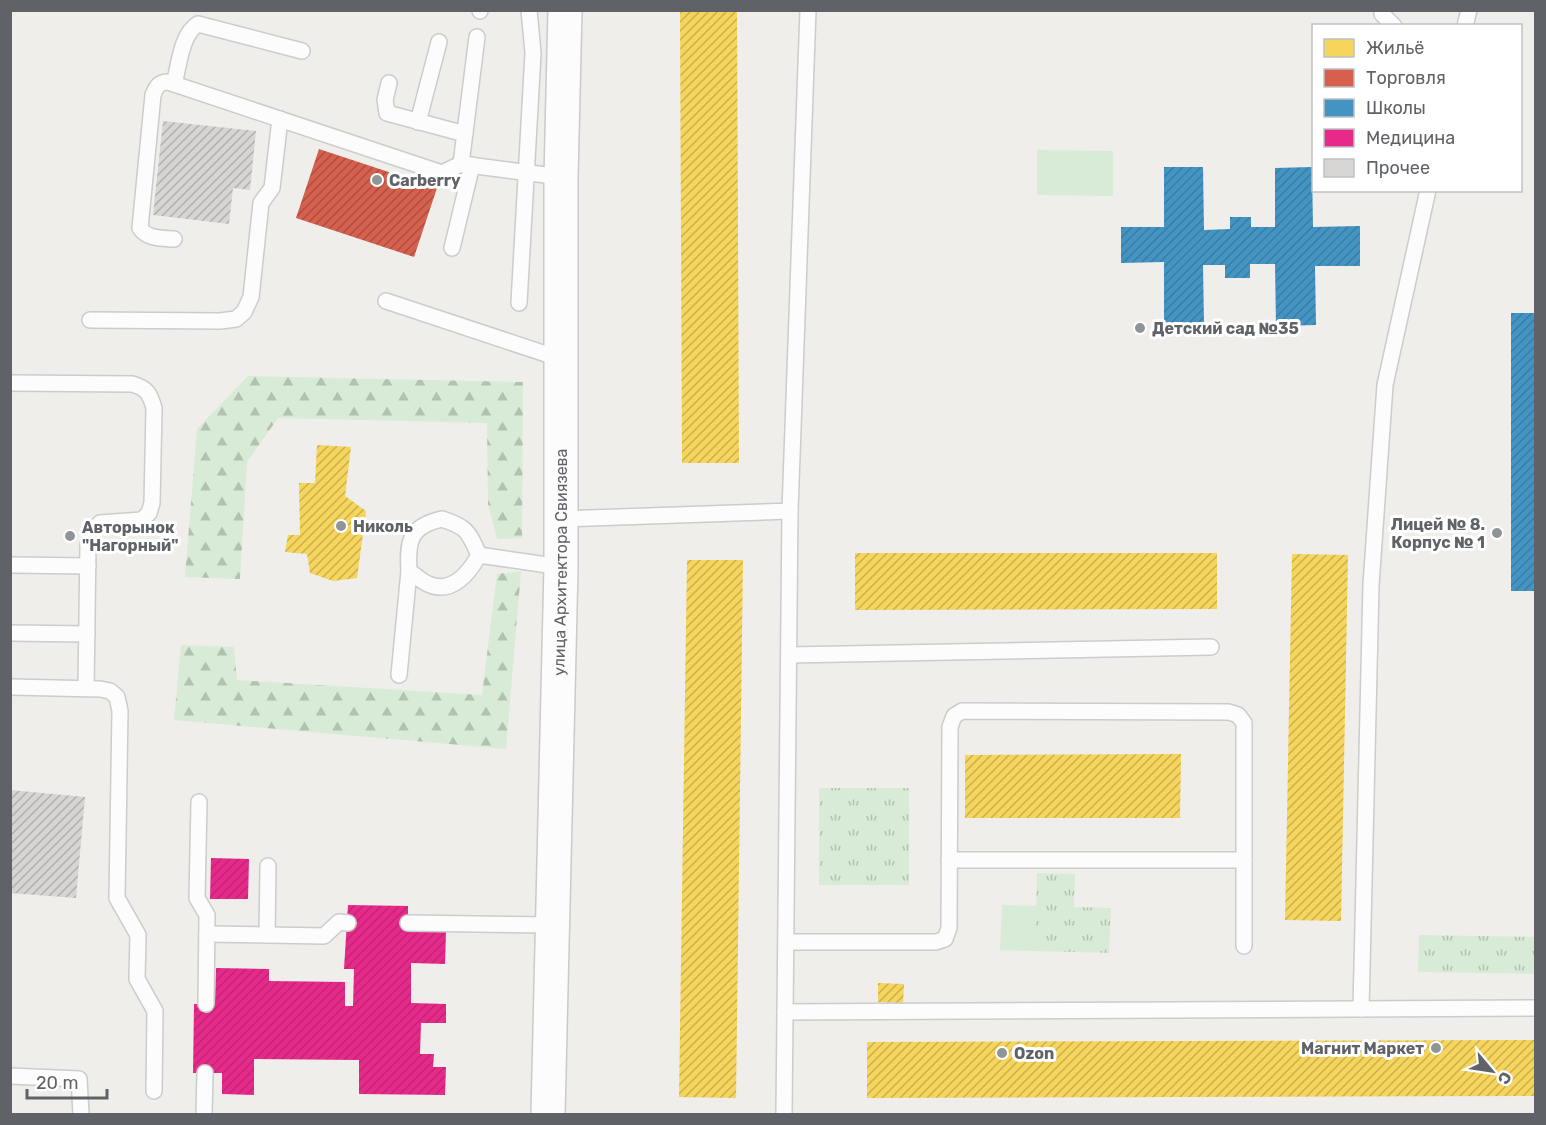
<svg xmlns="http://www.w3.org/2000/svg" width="1546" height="1125" viewBox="0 0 1546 1125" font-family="Rubik,sans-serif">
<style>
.forest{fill:url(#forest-firs)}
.park{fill:url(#park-tufts)}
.pitch{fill:#d8ebd6}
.homes{fill:url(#homes-hatch)}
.shops{fill:url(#shops-hatch)}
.schools{fill:url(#schools-hatch)}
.health{fill:url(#health-hatch)}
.building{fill:url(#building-hatch)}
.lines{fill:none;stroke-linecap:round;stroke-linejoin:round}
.lane-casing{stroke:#cbcccc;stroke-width:18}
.secondary-casing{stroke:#cacacb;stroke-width:36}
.lane{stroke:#fdfcfc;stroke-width:15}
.secondary{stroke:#fdfcfc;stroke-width:33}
.poi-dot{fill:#919496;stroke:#fff;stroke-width:2}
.labels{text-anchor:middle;stroke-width:6;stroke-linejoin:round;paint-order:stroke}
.poi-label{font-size:16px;font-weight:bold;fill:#5f6368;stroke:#fff;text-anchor:start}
.street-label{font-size:16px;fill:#5f6368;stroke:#fff}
</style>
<defs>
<pattern id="forest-firs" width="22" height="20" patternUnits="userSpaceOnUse" patternTransform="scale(1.5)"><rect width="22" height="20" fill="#d8ebd6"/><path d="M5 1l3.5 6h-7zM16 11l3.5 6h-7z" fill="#b2c2b1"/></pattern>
<pattern id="park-tufts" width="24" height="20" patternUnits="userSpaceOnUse" patternTransform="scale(1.5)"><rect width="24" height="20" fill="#d8ebd6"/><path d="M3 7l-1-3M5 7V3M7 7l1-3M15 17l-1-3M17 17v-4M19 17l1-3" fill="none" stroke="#b2c2b1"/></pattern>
<pattern id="homes-hatch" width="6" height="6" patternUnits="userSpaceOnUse" patternTransform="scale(1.5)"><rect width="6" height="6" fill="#f6d55c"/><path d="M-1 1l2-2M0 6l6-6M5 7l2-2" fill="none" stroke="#cab050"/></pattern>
<pattern id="shops-hatch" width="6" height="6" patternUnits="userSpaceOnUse" patternTransform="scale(1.5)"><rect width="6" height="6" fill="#d6604d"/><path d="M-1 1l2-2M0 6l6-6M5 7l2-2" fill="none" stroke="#a85042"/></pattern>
<pattern id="schools-hatch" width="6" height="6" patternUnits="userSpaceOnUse" patternTransform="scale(1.5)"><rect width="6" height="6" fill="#4393c3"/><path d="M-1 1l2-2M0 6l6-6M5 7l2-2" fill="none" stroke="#3b7ca2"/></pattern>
<pattern id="health-hatch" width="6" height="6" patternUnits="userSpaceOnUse" patternTransform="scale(1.5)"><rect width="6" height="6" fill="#e7298a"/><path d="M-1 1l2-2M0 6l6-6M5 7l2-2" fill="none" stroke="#be2775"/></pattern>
<pattern id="building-hatch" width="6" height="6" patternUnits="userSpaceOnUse" patternTransform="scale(1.5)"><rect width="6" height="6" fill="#d6d5d3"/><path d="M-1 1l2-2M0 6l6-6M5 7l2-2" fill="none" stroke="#b1b0af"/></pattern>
</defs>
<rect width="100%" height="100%" fill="#efeeea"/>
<g class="forest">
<path d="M 248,376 L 523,382 L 522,538 L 497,539 L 488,504 L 487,423 L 278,418 L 247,462 L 240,579 L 185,577 L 197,429 Z"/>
<path d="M 521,571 L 506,749 L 174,720 L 181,645 L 234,647 L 237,680 L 482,695 L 497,574 Z"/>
</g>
<g class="park">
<rect x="819" y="788" width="90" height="97"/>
<path d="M 1037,873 L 1075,874 L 1074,907 L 1111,908 L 1109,953 L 1035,951 Z"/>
<path d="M 1419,935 L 1535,937 L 1535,974 L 1418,972 Z"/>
</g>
<g class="pitch">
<path d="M 1037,150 L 1113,151 L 1113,196 L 1037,195 Z"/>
<path d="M 1002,905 L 1037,906 L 1035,951 L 1000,950 Z"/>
</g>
<g class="homes">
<path d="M 680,10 L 737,10 L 739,463 L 682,463 Z"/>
<path d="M 317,445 L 351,447 L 345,496 L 366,511 L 357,578 L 333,581 L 310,573 L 307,554 L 285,552 L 288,535 L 300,535 L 299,483 L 315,483 Z"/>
<path d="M 855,553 L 1217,553 L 1217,609 L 855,610 Z"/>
<path d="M 1292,554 L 1348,555 L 1341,921 L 1285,920 Z"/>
<path d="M 687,560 L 743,560 L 736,1098 L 679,1097 Z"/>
<path d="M 1181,754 L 1180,818 L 965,818 L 965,755 Z"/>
<path d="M 878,983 L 904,984 L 903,1003 L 878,1002 Z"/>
<path d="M 1536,1040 L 1536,1096 L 867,1098 L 867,1042 Z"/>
</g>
<path class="shops" d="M 319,149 L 437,188 L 414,257 L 296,218 Z"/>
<g class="schools">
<path d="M 1164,167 L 1203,167 L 1204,230 L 1230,229 L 1230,217 L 1251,217 L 1251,227 L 1275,227 L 1275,168 L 1312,167 L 1313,227 L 1360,226 L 1360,266 L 1315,266 L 1316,325 L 1276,326 L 1275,264 L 1250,264 L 1250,278 L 1225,278 L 1225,265 L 1203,265 L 1204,324 L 1164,324 L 1164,262 L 1121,263 L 1121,227 L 1164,227 Z"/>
<rect x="1511" y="313" width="25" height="278"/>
</g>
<g class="health">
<path d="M 211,858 L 249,859 L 248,899 L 210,899 Z"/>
<path d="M 348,905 L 408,906 L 408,932 L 446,932 L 445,964 L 411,963 L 411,1003 L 446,1004 L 446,1023 L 421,1023 L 420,1054 L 434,1054 L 433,1067 L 446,1067 L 445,1095 L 359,1094 L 359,1060 L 254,1059 L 254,1095 L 222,1094 L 222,1073 L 193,1073 L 194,1004 L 215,1004 L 216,968 L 269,969 L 269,981 L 345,982 L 345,1006 L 353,1006 L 354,969 L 344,969 Z"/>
</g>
<g class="building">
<path d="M 163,121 L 256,131 L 250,190 L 233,188 L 229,224 L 153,215 Z"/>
<path d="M 10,790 L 85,797 L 76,898 L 10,893 Z"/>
</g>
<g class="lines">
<g class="lane-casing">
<g id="lane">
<path d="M 1382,10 L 1382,14 L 1394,26"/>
<path d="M 480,11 L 480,10"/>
<path d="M 1465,26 L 1469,10"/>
<path d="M 389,83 L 385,100 L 387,113 L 465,134"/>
<path d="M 174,84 C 179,66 181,34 198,24 L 302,51"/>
<path d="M 418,122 L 439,42"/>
<path d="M 461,164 L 477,37"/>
<path d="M 174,239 C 161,238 147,239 140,228 L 153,95 C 156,87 159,82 168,82 L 442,173 L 461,164 L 561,177"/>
<path d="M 452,248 L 472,165"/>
<path d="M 386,301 L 561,359"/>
<path d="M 519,303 L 533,53 L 529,10"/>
<path d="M 90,320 L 220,321 L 236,319 L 244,312 L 251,297 L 261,203 L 272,188 L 280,119"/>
<path d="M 10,383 L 132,384 C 147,388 150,394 154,408 L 152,503 L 149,513 L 142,520 L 100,523 L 92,531 L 88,545 L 86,688"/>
<path d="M 442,519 C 467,527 468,531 479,555 C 469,573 452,595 428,584 C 421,581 415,575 409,571 C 407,541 410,526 442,519 Z"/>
<path d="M 561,519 L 790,511 L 808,10"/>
<path d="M 479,555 L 561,567"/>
<path d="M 10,565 L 88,566"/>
<path d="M 10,633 L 87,634"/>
<path d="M 789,655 L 1211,647"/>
<path d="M 399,675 L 409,571"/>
<path d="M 10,687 L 100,689 L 110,691 L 117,697 L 120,711 L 117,898 L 138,935 L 137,979 L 155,1011 L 154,1091"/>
<path d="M 199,802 L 197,898 L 207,915 L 206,1004"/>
<path d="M 949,860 L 1244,860"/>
<path d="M 408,923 L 552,925"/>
<path d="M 207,934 L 324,936 L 339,922 L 348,923"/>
<path d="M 267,935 L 268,866"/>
<path d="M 786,942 L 936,942 L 945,939 L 949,928 L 950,727 L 954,716 L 962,711 L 1229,712 L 1238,715 L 1244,723 L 1244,946"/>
<path d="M 1361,1009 L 1371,585 L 1385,385 L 1428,190"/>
<path d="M 785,1012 L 1536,1008"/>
<path d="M 10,1076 L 79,1079 L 81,1114"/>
<path d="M 204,1114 L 205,1073"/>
<path d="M 784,1114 L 790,511"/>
</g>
</g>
<g class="secondary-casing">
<g id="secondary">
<path id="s1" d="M 548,1114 L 561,567 L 561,177 L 565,10"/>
</g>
</g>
<use href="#lane" class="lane"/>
<use href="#secondary" class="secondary"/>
</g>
<g class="poi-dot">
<circle cx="377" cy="180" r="6"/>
<circle cx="1140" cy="328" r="6"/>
<circle cx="341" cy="526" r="6"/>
<circle cx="1497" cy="533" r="6"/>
<circle cx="70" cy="536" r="6"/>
<circle cx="1436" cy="1048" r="6"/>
<circle cx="1002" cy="1053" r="6"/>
</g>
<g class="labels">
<g class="poi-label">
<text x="389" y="186">Carberry</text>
<text x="1152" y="334">Детский сад №35</text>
<text x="1485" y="530" text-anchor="end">Лицей № 8.<tspan x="1485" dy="18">Корпус № 1</tspan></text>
<text x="353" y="532">Николь</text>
<text x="82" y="533">Авторынок<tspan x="82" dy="18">"Нагорный"</tspan></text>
<text x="1424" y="1054" text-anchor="end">Магнит Маркет</text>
<text x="1014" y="1059">Ozon</text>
</g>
<g class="street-label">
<text dy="6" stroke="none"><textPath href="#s1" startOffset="552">улица Архитектора Свиязева</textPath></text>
</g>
</g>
<rect width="1546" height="1125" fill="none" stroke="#5f6368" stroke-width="24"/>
<rect x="1312" y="24" width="210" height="168" fill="#ffffff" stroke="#bfc1c3" stroke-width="1.5"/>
<rect x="1324" y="39" width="30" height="18" fill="#f6d55c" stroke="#bfc1c3" stroke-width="1.5"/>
<text x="1366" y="54" font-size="18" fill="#5f6368">Жильё</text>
<rect x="1324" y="69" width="30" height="18" fill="#d6604d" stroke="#bfc1c3" stroke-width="1.5"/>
<text x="1366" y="84" font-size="18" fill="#5f6368">Торговля</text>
<rect x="1324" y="99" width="30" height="18" fill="#4393c3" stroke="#bfc1c3" stroke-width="1.5"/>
<text x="1366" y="114" font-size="18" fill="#5f6368">Школы</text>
<rect x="1324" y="129" width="30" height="18" fill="#e7298a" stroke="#bfc1c3" stroke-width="1.5"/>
<text x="1366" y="144" font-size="18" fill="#5f6368">Медицина</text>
<rect x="1324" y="159" width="30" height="18" fill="#d6d5d3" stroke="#bfc1c3" stroke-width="1.5"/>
<text x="1366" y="174" font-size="18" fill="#5f6368">Прочее</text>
<g transform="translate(1492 1071) rotate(119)" stroke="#ffffff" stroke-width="4.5" paint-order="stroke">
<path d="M0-4.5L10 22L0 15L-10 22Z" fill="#5f6368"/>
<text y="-9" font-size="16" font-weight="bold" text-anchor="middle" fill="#5f6368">С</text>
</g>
<path d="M27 1089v9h80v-9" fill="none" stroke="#5f6368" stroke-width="3"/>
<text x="36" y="1089" font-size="18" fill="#5f6368" stroke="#ffffff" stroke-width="4.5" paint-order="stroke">20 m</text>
</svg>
